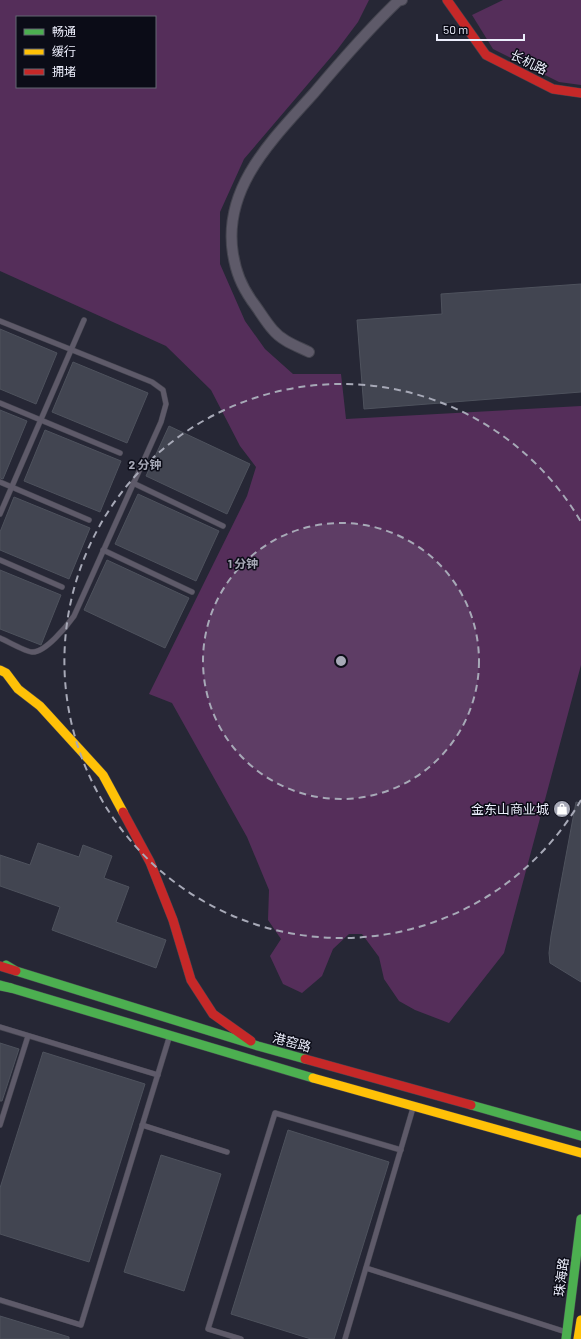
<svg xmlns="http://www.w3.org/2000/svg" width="581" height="1339" viewBox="0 0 581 1339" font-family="Barlow,'Noto Sans SC',sans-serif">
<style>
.green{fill:#552e5a;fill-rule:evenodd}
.building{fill:#424551;stroke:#4e525d}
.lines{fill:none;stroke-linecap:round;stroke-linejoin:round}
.lane-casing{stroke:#44444f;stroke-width:6}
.street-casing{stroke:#44444f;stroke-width:12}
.fast-casing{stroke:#44444f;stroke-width:10}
.slow-casing{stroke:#44444f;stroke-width:10}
.jam-casing{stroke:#44444f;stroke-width:10}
.lane{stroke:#5e5a69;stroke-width:5}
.street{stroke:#5e5a69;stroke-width:10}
.fast{stroke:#4caf50;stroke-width:9}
.slow{stroke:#ffc107;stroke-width:9}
.jam{stroke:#c62828;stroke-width:9}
.ring{fill:none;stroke:#a7a9b7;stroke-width:2;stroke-dasharray:7 5}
.labels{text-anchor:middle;stroke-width:3;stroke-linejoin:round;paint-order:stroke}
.street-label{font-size:13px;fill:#edeffd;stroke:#0b0c17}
.poi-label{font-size:13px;fill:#edeffd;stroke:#0b0c17;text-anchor:end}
.centre{fill:#a7a9b7;stroke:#0b0c17;stroke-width:2}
.ring-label{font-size:12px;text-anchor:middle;font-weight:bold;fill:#a7a9b7;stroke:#0b0c17;stroke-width:3;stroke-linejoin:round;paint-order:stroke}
</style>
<rect width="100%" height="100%" fill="#262735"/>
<g class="green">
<path d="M 0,0 L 369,0 L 358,22 L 337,50 L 244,159 L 220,212 L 220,264 L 245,321 L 265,349 L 293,374 L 341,374 L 346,419 L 581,406 L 581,665 L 504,953 L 449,1023 L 415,1010 L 399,1001 L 384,979 L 379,957 L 362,934 L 349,934 L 333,949 L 322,976 L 302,993 L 283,984 L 270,956 L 281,939 L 268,920 L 269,890 L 247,837 L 172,703 L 149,694 L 247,496 L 256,467 L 240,446 L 211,390 L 166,346 L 0,271 ZM 17,17 L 155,17 L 155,87 L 17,87 Z"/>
<path d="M 503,0 L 581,0 L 581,85 L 559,82 L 493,49 L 472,15 Z"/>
</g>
<g class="building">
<path d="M 581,284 L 581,392 L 364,409 L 357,320 L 442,314 L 441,294 Z"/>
<path d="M 0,329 L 57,353 L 36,404 L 0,389 Z"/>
<path d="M 73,362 L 148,393 L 127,443 L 52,412 Z"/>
<path d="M 0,410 L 27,421 L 3,479 L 0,478 Z"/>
<path d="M 169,426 L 250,464 L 227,514 L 146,476 Z"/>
<path d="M 45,430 L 121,461 L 100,512 L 24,481 Z"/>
<path d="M 138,494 L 219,531 L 196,581 L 115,544 Z"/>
<path d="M 14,497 L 90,528 L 69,579 L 0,550 L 0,532 Z"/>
<path d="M 107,560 L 189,598 L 165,648 L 84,610 Z"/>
<path d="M 0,570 L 61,595 L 41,645 L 0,629 Z"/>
<path d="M 576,802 L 581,803 L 581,982 L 550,963 L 549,953 L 551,936 Z"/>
<path d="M 38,843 L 79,857 L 83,845 L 112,856 L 104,878 L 129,887 L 116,922 L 166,940 L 156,968 L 52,930 L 60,907 L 0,886 L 0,855 L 30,865 Z"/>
<path d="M 0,1043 L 19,1049 L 2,1101 L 0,1101 Z"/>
<path d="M 43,1052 L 145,1084 L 89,1262 L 0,1234 L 0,1188 Z"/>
<path d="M 288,1130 L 389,1162 L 334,1339 L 311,1339 L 231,1314 Z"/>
<path d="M 161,1155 L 221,1174 L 184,1291 L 124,1272 Z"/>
<path d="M 0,1316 L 69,1337 L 69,1339 L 0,1339 Z"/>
</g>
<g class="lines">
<g class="lane-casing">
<g id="lane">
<path d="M 0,321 L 152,382 L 163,390 L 166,404 L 161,422 L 74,616 C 67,626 45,653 32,652 C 26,652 7,641 0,638"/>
<path d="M 0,403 L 120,453"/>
<path d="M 0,482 L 89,520"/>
<path d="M 133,483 L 223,526"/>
<path d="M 0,514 L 84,320"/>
<path d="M 103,550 L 192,592"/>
<path d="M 0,560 L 62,587"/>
<path d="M 0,1027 L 158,1075"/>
<path d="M 0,1125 L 28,1036"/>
<path d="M 142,1125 L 227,1152"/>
<path d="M 366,1268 L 566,1332"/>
<path d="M 0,1300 L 81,1325 L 169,1038"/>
<path d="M 241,1339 L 208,1329 L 275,1113 L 401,1150"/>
<path d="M 345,1339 L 413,1108"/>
</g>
</g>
<g class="street-casing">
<path id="street" d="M 309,352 C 297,346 282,341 273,330 C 265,321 259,310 252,301 C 241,285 236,272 233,254 C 222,187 274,138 314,93 C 341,61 368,30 398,1 L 402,0"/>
</g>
<g class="fast-casing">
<g id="fast">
<path d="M 6,965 L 16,971 L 258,1046 L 305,1059"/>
<path d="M 0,985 L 11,988"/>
<path d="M 0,986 L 11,988 L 313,1078"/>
<path d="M 471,1105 L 581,1136"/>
<path d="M 566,1339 L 581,1219"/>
</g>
</g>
<g class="slow-casing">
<g id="slow">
<path d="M 0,670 L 6,673 L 18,689 L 40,706 L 103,775 L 123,812"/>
<path d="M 313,1078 L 581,1153"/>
<path d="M 578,1339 L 581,1320"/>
</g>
</g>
<g class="jam-casing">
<g id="jam">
<path d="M 447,0 L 486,55 L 553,89 L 581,93"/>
<path d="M 123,812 L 150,862 L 173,920 L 191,980 L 213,1014 L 251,1041"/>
<path d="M 0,966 L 16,971"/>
<path d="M 305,1059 L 471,1105"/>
</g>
</g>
<use href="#lane" class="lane"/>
<use href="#street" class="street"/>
<use href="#fast" class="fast"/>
<use href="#slow" class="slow"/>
<use href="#jam" class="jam"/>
</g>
<circle cx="341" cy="661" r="138" fill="#a7a9b7" fill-opacity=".12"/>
<g class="ring">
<circle cx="341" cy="661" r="138"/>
<path d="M581 800A277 277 0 1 1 581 522"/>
</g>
<defs>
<g id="shop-disc" transform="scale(0.9)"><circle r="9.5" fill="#a7a9b7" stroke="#0b0c17"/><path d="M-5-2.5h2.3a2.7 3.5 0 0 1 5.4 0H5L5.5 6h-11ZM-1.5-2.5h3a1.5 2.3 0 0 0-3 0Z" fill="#fff"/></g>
</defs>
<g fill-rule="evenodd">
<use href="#shop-disc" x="562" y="809"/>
</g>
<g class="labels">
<g class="street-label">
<text transform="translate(529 62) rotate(26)" y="5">长机路</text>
<text transform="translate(292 1042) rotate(15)" y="5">港窑路</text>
<text transform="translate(561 1277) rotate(-83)" y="5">珠海路</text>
</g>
<g class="poi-label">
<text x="549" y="814">金东山商业城</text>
</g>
</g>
<circle cx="341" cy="661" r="6" class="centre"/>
<g class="ring-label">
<text x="145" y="469">2 分钟</text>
<text x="243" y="568">1 分钟</text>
</g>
<rect x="16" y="16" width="140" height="72" fill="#0b0c17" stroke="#656773"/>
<rect x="24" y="29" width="20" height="6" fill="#4caf50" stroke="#656773"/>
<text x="52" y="36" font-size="12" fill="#edeffd">畅通</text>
<rect x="24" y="49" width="20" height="6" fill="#ffc107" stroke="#656773"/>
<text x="52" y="56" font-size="12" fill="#edeffd">缓行</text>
<rect x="24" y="69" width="20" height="6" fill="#c62828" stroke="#656773"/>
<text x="52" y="76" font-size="12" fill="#edeffd">拥堵</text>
<path d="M437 34v6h87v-6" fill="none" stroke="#edeffd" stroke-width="2"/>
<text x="443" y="34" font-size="12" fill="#edeffd" stroke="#0b0c17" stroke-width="3" paint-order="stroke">50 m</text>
</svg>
